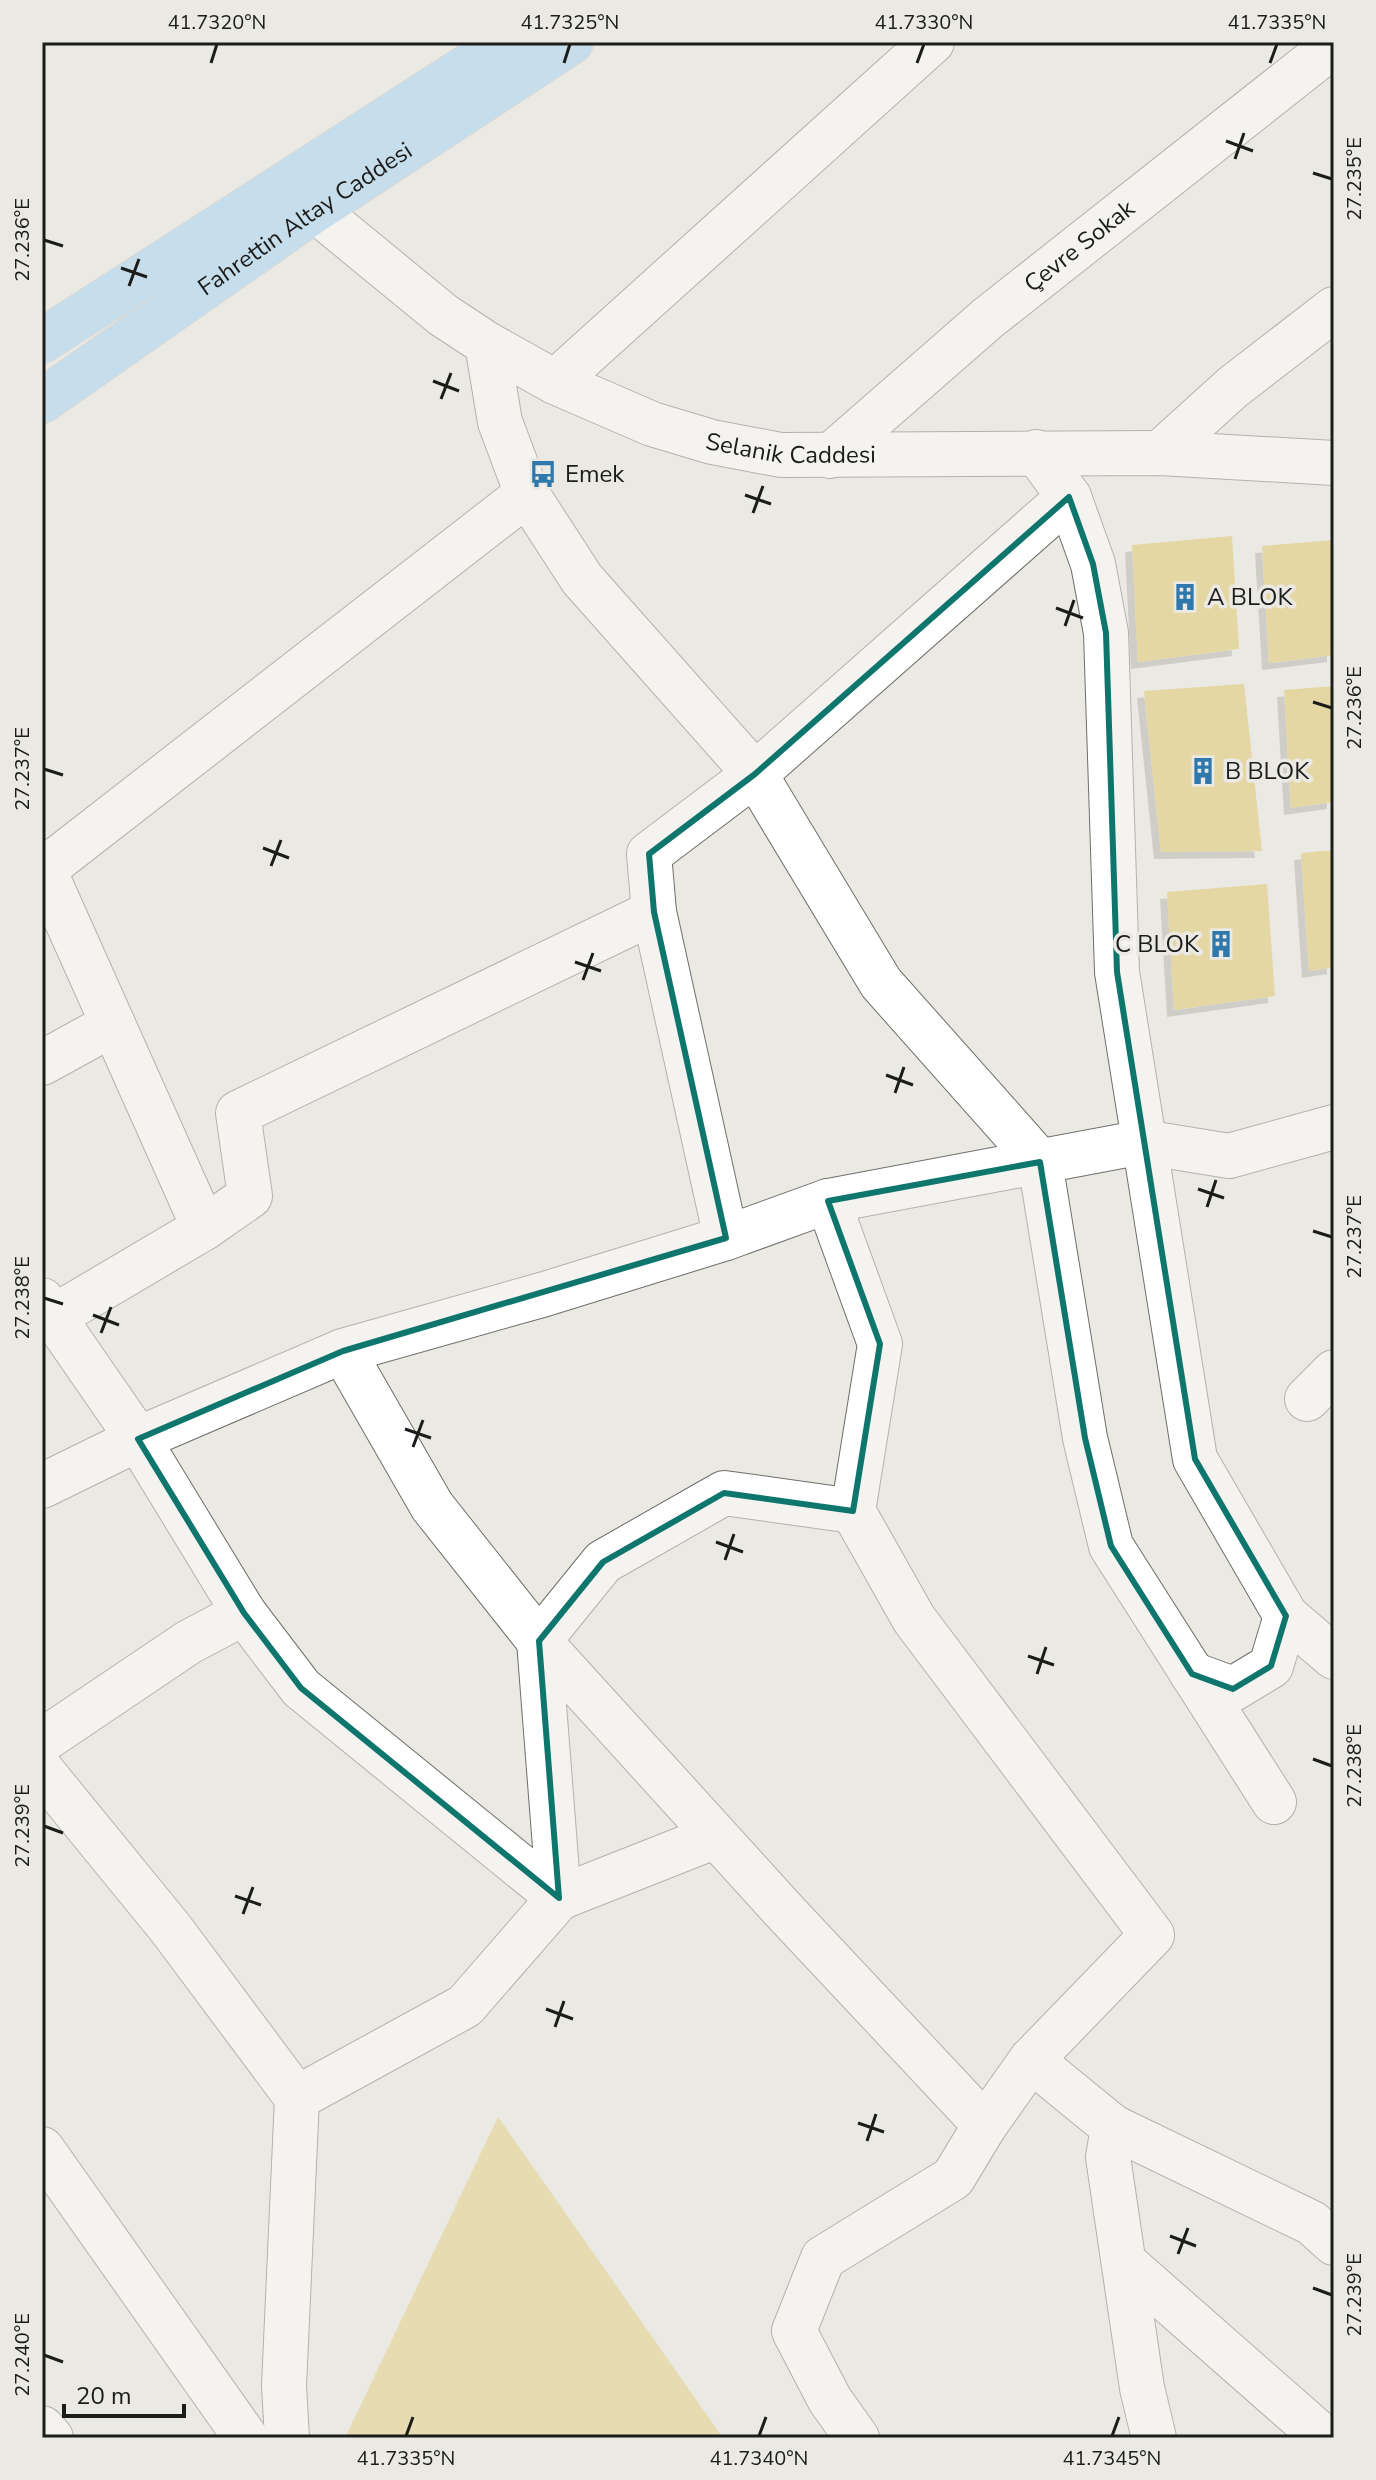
<svg xmlns="http://www.w3.org/2000/svg" width="1376" height="2480" viewBox="0 0 1376 2480" font-family="'Nunito Sans',sans-serif">
<style>
.green{fill:#dfc974}
.building{fill:#dbc055;filter:url(#shadow)}
.lines{fill:none;stroke-linecap:round;stroke-linejoin:round}
.minor-casing{stroke:#706e6a;stroke-width:46}
.tertiary-casing{stroke:#706e6a;stroke-width:46}
.primary-casing{stroke:#c4c4c3;stroke-width:46}
.minor{stroke:#fff;stroke-width:44}
.tertiary{stroke:#fff;stroke-width:44}
.primary{stroke:#9acff6;stroke-width:44}
.marked{fill:none;stroke:#0f766e;stroke-width:6;stroke-linejoin:round}
.ticks{fill:none;stroke:#1c1c1a;stroke-width:3}
.labels{text-anchor:middle;stroke-width:7;stroke-linejoin:round;paint-order:stroke}
.street-label{font-size:24px;fill:#1c1c1a;stroke:#ebe9e4}
.poi-label{font-size:24px;fill:#1c1c1a;stroke:#ebe9e4;text-anchor:start}
.neatline{fill:none;stroke:#1c1c1a;stroke-width:3}
.ticks-label{font-size:20px;text-anchor:middle;fill:#1c1c1a}
</style>
<defs>
<filter id="shadow"><feDropShadow dx="-7" dy="7" stdDeviation="0" flood-color="#0004"/></filter>
</defs>
<rect width="100%" height="100%" fill="#ebe9e4"/>
<path class="green" d="M 498,2117 L 723,2438 L 345,2438 Z"/>
<g class="building">
<path d="M 1232,536 L 1239,649 L 1138,662 L 1132,545 Z"/>
<path d="M 1334,540 L 1334,655 L 1269,663 L 1262,546 Z"/>
<path d="M 1244,684 L 1262,851 L 1161,852 L 1144,691 Z"/>
<path d="M 1334,686 L 1334,802 L 1291,808 L 1284,690 Z"/>
<path d="M 1334,850 L 1334,967 L 1309,971 L 1301,853 Z"/>
<path d="M 1267,884 L 1275,996 L 1174,1010 L 1167,892 Z"/>
</g>
<g class="lines">
<g class="minor-casing">
<g id="minor">
<path id="s1" d="M 315,210 L 443,315 L 487,344 L 555,382 L 652,424 L 712,442 L 781,455 L 1160,453 L 1334,463"/>
<path d="M 487,344 L 500,422 L 527,494 L 582,579 L 755,774 L 881,983 L 1040,1162 L 1085,1438 L 1111,1546 L 1274,1802"/>
<path d="M 555,382 L 932,42"/>
<path d="M 1036,452 L 1069,497 L 1093,564 L 1106,633 L 1117,972 L 1195,1459 L 1286,1616 L 1271,1666 L 1233,1689 L 1192,1674"/>
<path d="M 1160,453 L 1233,387 L 1334,309"/>
<path id="s2" d="M 830,456 L 988,318 L 1334,45"/>
<path d="M 44,870 L 204,1228"/>
<path d="M 42,871 L 527,494"/>
<path d="M 42,1063 L 113,1024"/>
<path d="M 828,1201 L 880,1344 L 853,1511 L 914,1619 L 1152,1935 L 1031,2060 L 985,2125 L 953,2178 L 823,2258 L 794,2331 L 830,2400 L 857,2438"/>
<path d="M 726,1238 L 654,912 L 649,854 L 755,774 L 1069,497"/>
<path d="M 42,1300 L 138,1439 L 244,1613 L 301,1688 L 559,1898 L 716,1836"/>
<path d="M 55,1316 L 204,1228 L 250,1196 L 238,1113 L 654,912"/>
<path d="M 343,1351 L 432,1506 L 539,1641 L 787,1914 L 985,2125"/>
<path d="M 1307,1399 L 1334,1372"/>
<path d="M 42,1486 L 138,1439 L 343,1351 L 545,1294 L 726,1238 L 828,1201 L 1143,1142 L 1229,1156 L 1334,1127"/>
<path d="M 1286,1616 L 1334,1657"/>
<path d="M 42,1741 L 189,1642 L 244,1613"/>
<path d="M 42,1771 L 171,1929 L 297,2098"/>
<path d="M 1031,2060 L 1113,2127 L 1312,2223 L 1334,2243"/>
<path d="M 1113,2127 L 1108,2157 L 1142,2388 L 1154,2438"/>
<path d="M 42,2149 L 246,2438"/>
<path d="M 1126,2264 L 1324,2438"/>
<path d="M 287,2438 L 284,2386 L 297,2098 L 465,2006 L 559,1898 L 539,1641 L 603,1562 L 724,1493 L 853,1511"/>
</g>
</g>
<g class="tertiary-casing">
<path id="tertiary" d="M 42,2428 L 51,2438"/>
</g>
<g class="primary-casing">
<g id="primary">
<path d="M 42,341 L 506,42"/>
<path id="s3" d="M 42,401 L 315,210 L 571,42"/>
</g>
</g>
<use href="#minor" class="minor"/>
<use href="#tertiary" class="tertiary"/>
<use href="#primary" class="primary"/>
</g>
<path d="M0 0H1376V2480H0ZM 1069,497 L 1093,564 L 1106,633 L 1117,972 L 1195,1459 L 1286,1616 L 1271,1666 L 1233,1689 L 1192,1674 L 1111,1546 L 1085,1438 L 1040,1162 L 828,1201 L 880,1344 L 853,1511 L 724,1493 L 603,1562 L 539,1641 L 559,1898 L 301,1688 L 244,1613 L 138,1439 L 343,1351 L 726,1238 L 654,912 L 649,854 L 755,774 Z" fill="#ebe9e4" fill-opacity=".55" fill-rule="evenodd"/>
<path class="marked" d="M 1069,497 L 1093,564 L 1106,633 L 1117,972 L 1195,1459 L 1286,1616 L 1271,1666 L 1233,1689 L 1192,1674 L 1111,1546 L 1085,1438 L 1040,1162 L 828,1201 L 880,1344 L 853,1511 L 724,1493 L 603,1562 L 539,1641 L 559,1898 L 301,1688 L 244,1613 L 138,1439 L 343,1351 L 726,1238 L 654,912 L 649,854 L 755,774 Z"/>
<path class="ticks" d="M 211,63 L 217,44M 564,63 L 570,44M 917,63 L 924,44M 1270,63 L 1277,44M 1226,141 L 1253,151M 1235,159 L 1244,133M 1313,173 L 1332,179M 44,240 L 63,246M 121,268 L 147,277M 129,286 L 139,259M 433,381 L 459,391M 441,399 L 451,373M 745,495 L 771,504M 753,513 L 763,486M 1056,608 L 1083,618M 1065,626 L 1074,600M 1313,702 L 1332,708M 44,769 L 63,775M 263,848 L 289,858M 271,866 L 281,840M 575,962 L 601,971M 583,980 L 593,953M 886,1075 L 913,1085M 895,1093 L 904,1067M 1198,1189 L 1224,1198M 1207,1207 L 1216,1180M 1313,1231 L 1332,1237M 44,1298 L 63,1304M 93,1315 L 119,1325M 101,1333 L 111,1307M 405,1429 L 431,1438M 413,1447 L 423,1420M 716,1542 L 743,1552M 725,1560 L 734,1534M 1028,1656 L 1054,1665M 1037,1674 L 1046,1647M 1313,1759 L 1332,1766M 44,1826 L 63,1833M 235,1896 L 261,1905M 243,1914 L 253,1887M 546,2009 L 573,2019M 555,2027 L 564,2001M 858,2123 L 884,2132M 867,2141 L 876,2114M 1170,2236 L 1196,2246M 1178,2254 L 1188,2228M 1313,2288 L 1332,2295M 44,2355 L 63,2362M 406,2436 L 413,2417M 759,2436 L 766,2417M 1112,2436 L 1119,2417"/>
<defs>
<g id="bus-bare" transform="scale(2.16)"><path d="M-5-6H5V4H4V6H2V4H-2V6H-4V4H-5ZM-3.5-4V0h7V-4ZM-3.5 1.2v1.5H-2V1.2ZM2 1.2v1.5H3.5V1.2Z" fill="#2f78ac" stroke="#ebe9e4" stroke-width="2.5" paint-order="stroke"/></g>
<g id="building-bare" transform="scale(2.16)"><path d="M-4-6H4V6H1V3H-1V6H-4ZM-2.5-4.3h1.7v1.8h-1.7ZM.8-4.3h1.7v1.8H.8ZM-2.5-1h1.7V.8h-1.7ZM.8-1h1.7V.8H.8Z" fill="#2f78ac" stroke="#ebe9e4" stroke-width="2.5" paint-order="stroke"/></g>
</defs>
<g fill-rule="evenodd">
<use href="#bus-bare" x="543" y="474"/>
<use href="#building-bare" x="1185" y="597"/>
<use href="#building-bare" x="1203" y="771"/>
<use href="#building-bare" x="1221" y="944"/>
</g>
<g class="labels">
<g class="street-label">
<text dy="8" stroke="none"><textPath href="#s3" startOffset="320">Fahrettin Altay Caddesi</textPath></text>
<text dy="8" stroke="none"><textPath href="#s2" startOffset="326">Çevre Sokak</textPath></text>
<text dy="8" stroke="none"><textPath href="#s1" startOffset="544">Selanik Caddesi</textPath></text>
</g>
<g class="poi-label">
<text x="565" y="482">Emek</text>
<text x="1207" y="605">A BLOK</text>
<text x="1225" y="779">B BLOK</text>
<text x="1199" y="952" text-anchor="end">C BLOK</text>
</g>
</g>
<rect width="1376" height="2480" fill="none" stroke="#ebe9e4" stroke-width="88"/>
<path d="M64 2404v12h120v-12" fill="none" stroke="#1c1c1a" stroke-width="4"/>
<text x="76" y="2404" font-size="24" fill="#1c1c1a" stroke="#ebe9e4" stroke-width="6" paint-order="stroke">20 m</text>
<rect x="44" y="44" width="1288" height="2392" class="neatline"/>
<g class="ticks-label">
<text x="217" y="29">41.7320°N</text>
<text x="570" y="29">41.7325°N</text>
<text x="924" y="29">41.7330°N</text>
<text x="1277" y="29">41.7335°N</text>
<text transform="translate(1354 179) rotate(-90)" y="7">27.235°E</text>
<text transform="translate(22 240) rotate(-90)" y="7">27.236°E</text>
<text transform="translate(1354 708) rotate(-90)" y="7">27.236°E</text>
<text transform="translate(22 769) rotate(-90)" y="7">27.237°E</text>
<text transform="translate(1354 1237) rotate(-90)" y="7">27.237°E</text>
<text transform="translate(22 1298) rotate(-90)" y="7">27.238°E</text>
<text transform="translate(1354 1766) rotate(-90)" y="7">27.238°E</text>
<text transform="translate(22 1826) rotate(-90)" y="7">27.239°E</text>
<text transform="translate(1354 2295) rotate(-90)" y="7">27.239°E</text>
<text transform="translate(22 2355) rotate(-90)" y="7">27.240°E</text>
<text x="406" y="2465">41.7335°N</text>
<text x="759" y="2465">41.7340°N</text>
<text x="1112" y="2465">41.7345°N</text>
</g>
</svg>
